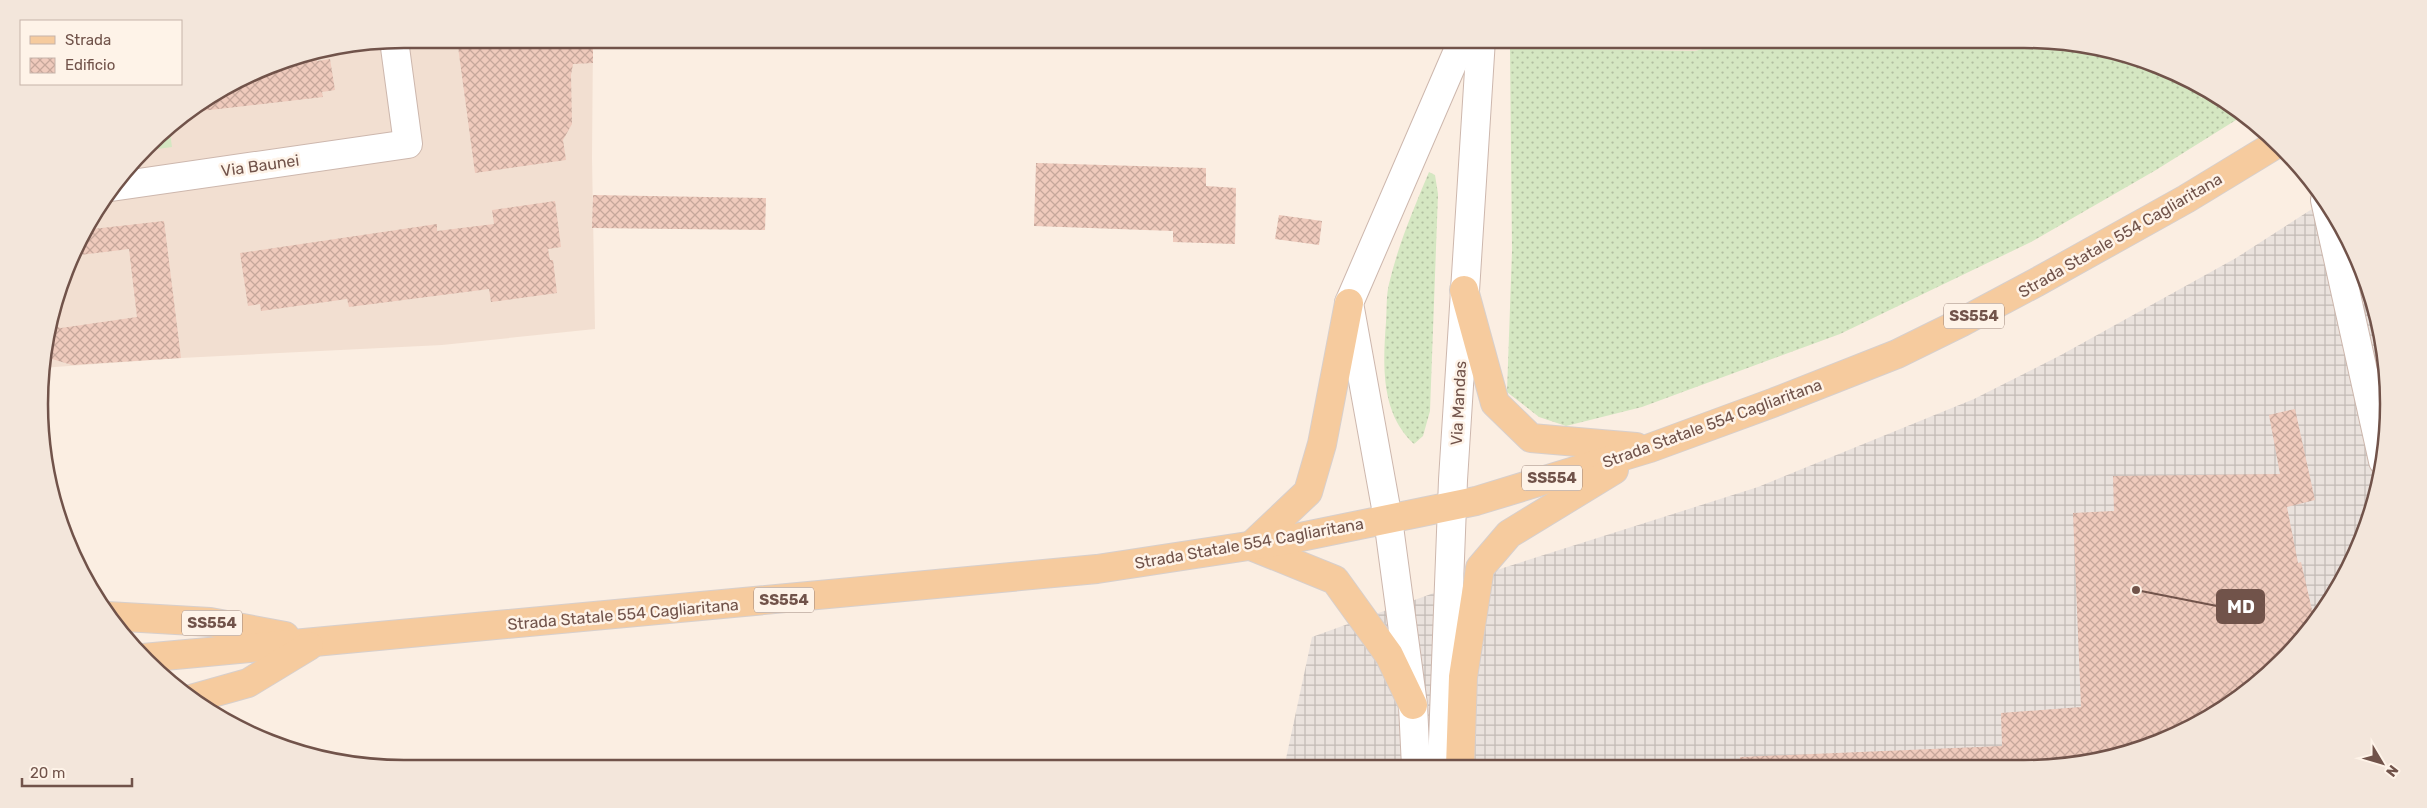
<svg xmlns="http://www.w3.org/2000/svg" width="2427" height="808" viewBox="0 0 2427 808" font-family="Rubik,sans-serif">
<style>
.residential{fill:#f2dfd1}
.industrial{fill:url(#industrial-grid)}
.grass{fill:url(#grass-dots)}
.park{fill:#d5e7c2}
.building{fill:url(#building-cross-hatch)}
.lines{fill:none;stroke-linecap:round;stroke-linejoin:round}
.minor-casing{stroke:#cdb7ad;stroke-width:30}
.tertiary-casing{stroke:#cdb7ad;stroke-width:30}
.primary-casing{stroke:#d7cfcc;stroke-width:30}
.minor{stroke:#fff;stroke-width:28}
.tertiary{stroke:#fff;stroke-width:28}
.primary{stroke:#f6cb9e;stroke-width:28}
.labels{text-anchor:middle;stroke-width:5;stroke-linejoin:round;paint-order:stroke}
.shield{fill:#fef3e8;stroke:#9b8379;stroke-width:1}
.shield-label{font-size:15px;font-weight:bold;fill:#71534a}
.street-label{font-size:16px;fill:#71534a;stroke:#fef3e8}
.rim{fill:none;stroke:#71534a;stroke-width:2.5}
.leader{fill:none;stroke:#71534a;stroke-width:2}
.callout-dot{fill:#71534a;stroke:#fef3e8;stroke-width:2}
.callout{fill:#71534a;stroke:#71534a;stroke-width:2}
.callout-label{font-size:18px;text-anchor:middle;font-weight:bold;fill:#fff}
</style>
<defs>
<pattern id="industrial-grid" width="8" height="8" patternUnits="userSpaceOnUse" patternTransform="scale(1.25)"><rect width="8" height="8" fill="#eae2dd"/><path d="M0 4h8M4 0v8" fill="none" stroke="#c2bab5"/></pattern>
<pattern id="grass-dots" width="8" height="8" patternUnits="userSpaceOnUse" patternTransform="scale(1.25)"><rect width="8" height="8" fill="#d5e7c2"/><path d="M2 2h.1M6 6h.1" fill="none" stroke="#b1bea0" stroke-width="1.8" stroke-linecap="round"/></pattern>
<pattern id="building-cross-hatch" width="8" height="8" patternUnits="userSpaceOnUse" patternTransform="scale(1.25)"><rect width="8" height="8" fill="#efcabc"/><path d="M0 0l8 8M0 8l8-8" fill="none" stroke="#c6a79b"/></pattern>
</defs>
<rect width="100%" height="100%" fill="#fbeee2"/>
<g class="residential">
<path d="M 404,39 L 593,39 L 592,158 L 595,329 L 442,345 L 181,358 L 41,368 L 42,357 L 77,242 L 114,182 L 163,130 L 264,66 L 333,46 Z"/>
<path d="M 1411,39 L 1739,39 L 1695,51 L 1510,48 L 1410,42 Z"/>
</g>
<path class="industrial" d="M 2326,200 L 2361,264 L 2381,333 L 2388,404 L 2381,476 L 2339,586 L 2281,662 L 2185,731 L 2071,766 L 1284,768 L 1312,637 L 1503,568 L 1758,487 L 1974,399 L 2061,355 L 2236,258 Z"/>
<g class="grass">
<path d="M 1739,39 L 2023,39 L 2095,46 L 2163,67 L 2197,85 L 2201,98 L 2211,92 L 2226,100 L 2244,115 L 2156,170 L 2031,242 L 1840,334 L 1642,407 L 1566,426 L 1539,417 L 1507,392 L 1512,251 L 1510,48 L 1695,51 Z"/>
<path d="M 1429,172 L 1435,175 L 1438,194 L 1430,411 L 1423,436 L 1414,444 C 1380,413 1383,364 1386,322 C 1387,309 1386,296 1389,284 C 1398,245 1414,208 1429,172 Z"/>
</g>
<path class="park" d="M 169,126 L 172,147 L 143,151 Z"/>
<g class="building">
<path d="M 457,39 L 593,39 L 593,63 L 573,64 L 571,75 L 572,124 L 563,140 L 566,160 L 475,173 Z"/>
<path d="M 315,51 L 317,61 L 330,59 L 335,90 L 322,92 L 323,97 L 201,111 L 200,106 L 264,66 Z"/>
<path d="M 1036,163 L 1206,168 L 1206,186 L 1236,188 L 1235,244 L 1173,242 L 1173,231 L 1034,226 Z"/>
<path d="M 593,195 L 766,198 L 765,230 L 592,228 Z"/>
<path d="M 555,201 L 561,247 L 548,249 L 550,260 L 553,260 L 557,293 L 491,302 L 489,289 L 349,307 L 347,299 L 261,311 L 260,304 L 248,306 L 240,253 L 437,224 L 437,231 L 494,224 L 492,210 Z"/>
<path d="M 1279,215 L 1322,221 L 1319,245 L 1275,239 Z"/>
<path d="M 164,221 L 181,358 L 72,365 L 42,356 L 52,325 L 61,328 L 137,317 L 129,249 L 72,256 L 77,242 L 84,230 Z"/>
<path d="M 2295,409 L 2315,500 L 2287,507 L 2298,563 L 2301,562 L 2312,610 L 2323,608 L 2281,662 L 2185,731 L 2071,766 L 1740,767 L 1740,757 L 2002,746 L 2001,713 L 2081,707 L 2073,513 L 2114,511 L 2113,476 L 2280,474 L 2269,415 Z"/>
</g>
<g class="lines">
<g class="minor-casing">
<g id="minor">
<path d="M 111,187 L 408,144 L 394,40"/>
<path d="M 2325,200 L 2383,461"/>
</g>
</g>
<g class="tertiary-casing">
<g id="tertiary">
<path d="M 1416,767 L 1413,705 L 1388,519 L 1349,303 L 1463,39"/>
<path d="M 1442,767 L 1453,480 L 1481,39"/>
</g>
</g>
<g class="primary-casing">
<g id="primary">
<path d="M 1464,290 L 1495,403 L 1531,438 L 1636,447"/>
<path d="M 1251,546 L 1308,492 L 1322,444 L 1349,303"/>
<path d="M 1251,546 L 1335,580 L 1389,655 L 1413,705"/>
<path d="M 107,616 L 210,622 L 285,636"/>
<path d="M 143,658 L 1097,569 L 1281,541 L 1476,501 L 1650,448 L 1775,402 L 1897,354 L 1962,322 L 2037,282 L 2186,199 L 2278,143"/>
<path d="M 191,699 L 248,683 L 309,646"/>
<path d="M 1460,767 L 1463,677 L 1480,568 L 1509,534 L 1614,470"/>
</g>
</g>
<use href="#minor" class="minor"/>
<use href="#tertiary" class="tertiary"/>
<use href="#primary" class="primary"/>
</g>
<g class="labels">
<g class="shield">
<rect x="1944" y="303.5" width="60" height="25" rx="4"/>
<rect x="1522" y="465.5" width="60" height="25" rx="4"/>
<rect x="754" y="587.5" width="60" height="25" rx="4"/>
<rect x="182" y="610.5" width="60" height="25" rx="4"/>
</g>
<g class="shield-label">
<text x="1974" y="321">SS554</text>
<text x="1552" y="483">SS554</text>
<text x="784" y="605">SS554</text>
<text x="212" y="628">SS554</text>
</g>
<g class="street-label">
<text transform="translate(260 165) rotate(-8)" y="6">Via Baunei</text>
<text transform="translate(2120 235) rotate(-30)" y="6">Strada Statale 554 Cagliaritana</text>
<text transform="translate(1458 403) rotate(-87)" y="6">Via Mandas</text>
<text transform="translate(1712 423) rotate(-20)" y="6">Strada Statale 554 Cagliaritana</text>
<text transform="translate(1249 543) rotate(-10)" y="6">Strada Statale 554 Cagliaritana</text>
<text transform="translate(623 614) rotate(-5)" y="6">Strada Statale 554 Cagliaritana</text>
</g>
</g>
<path d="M0 0H2427V808H0ZM404 48H2024A356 356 0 0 1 2380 404V404A356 356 0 0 1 2024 760H404A356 356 0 0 1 48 404V404A356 356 0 0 1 404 48Z" fill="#f3e6db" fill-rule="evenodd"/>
<path class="rim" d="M404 48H2024A356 356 0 0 1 2380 404V404A356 356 0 0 1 2024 760H404A356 356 0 0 1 48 404V404A356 356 0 0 1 404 48Z"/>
<path class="leader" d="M2136 590L2217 606"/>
<circle class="callout-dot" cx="2136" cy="590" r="5"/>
<rect class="callout" x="2217" y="590" width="47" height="33" rx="5"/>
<g class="callout-label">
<text x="2241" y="613">MD</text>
</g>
<rect x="20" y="20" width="162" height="65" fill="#fef3e8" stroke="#c6b3a9"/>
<rect x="30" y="36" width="25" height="8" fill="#f6cb9e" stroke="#c6b3a9"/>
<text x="65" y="45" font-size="15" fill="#71534a">Strada</text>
<rect x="30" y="58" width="25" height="15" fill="url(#building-cross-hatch)" stroke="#c6b3a9"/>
<text x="65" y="70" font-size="15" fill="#71534a">Edificio</text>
<g transform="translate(2382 763) rotate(128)" stroke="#fef3e8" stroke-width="4" paint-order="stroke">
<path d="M0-4L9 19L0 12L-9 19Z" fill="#71534a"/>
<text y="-8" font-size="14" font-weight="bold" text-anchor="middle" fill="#71534a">N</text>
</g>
<path d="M22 778v8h110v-8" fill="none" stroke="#71534a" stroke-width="2.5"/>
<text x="30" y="778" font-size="15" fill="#71534a" stroke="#fef3e8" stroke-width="4" paint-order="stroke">20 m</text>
</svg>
